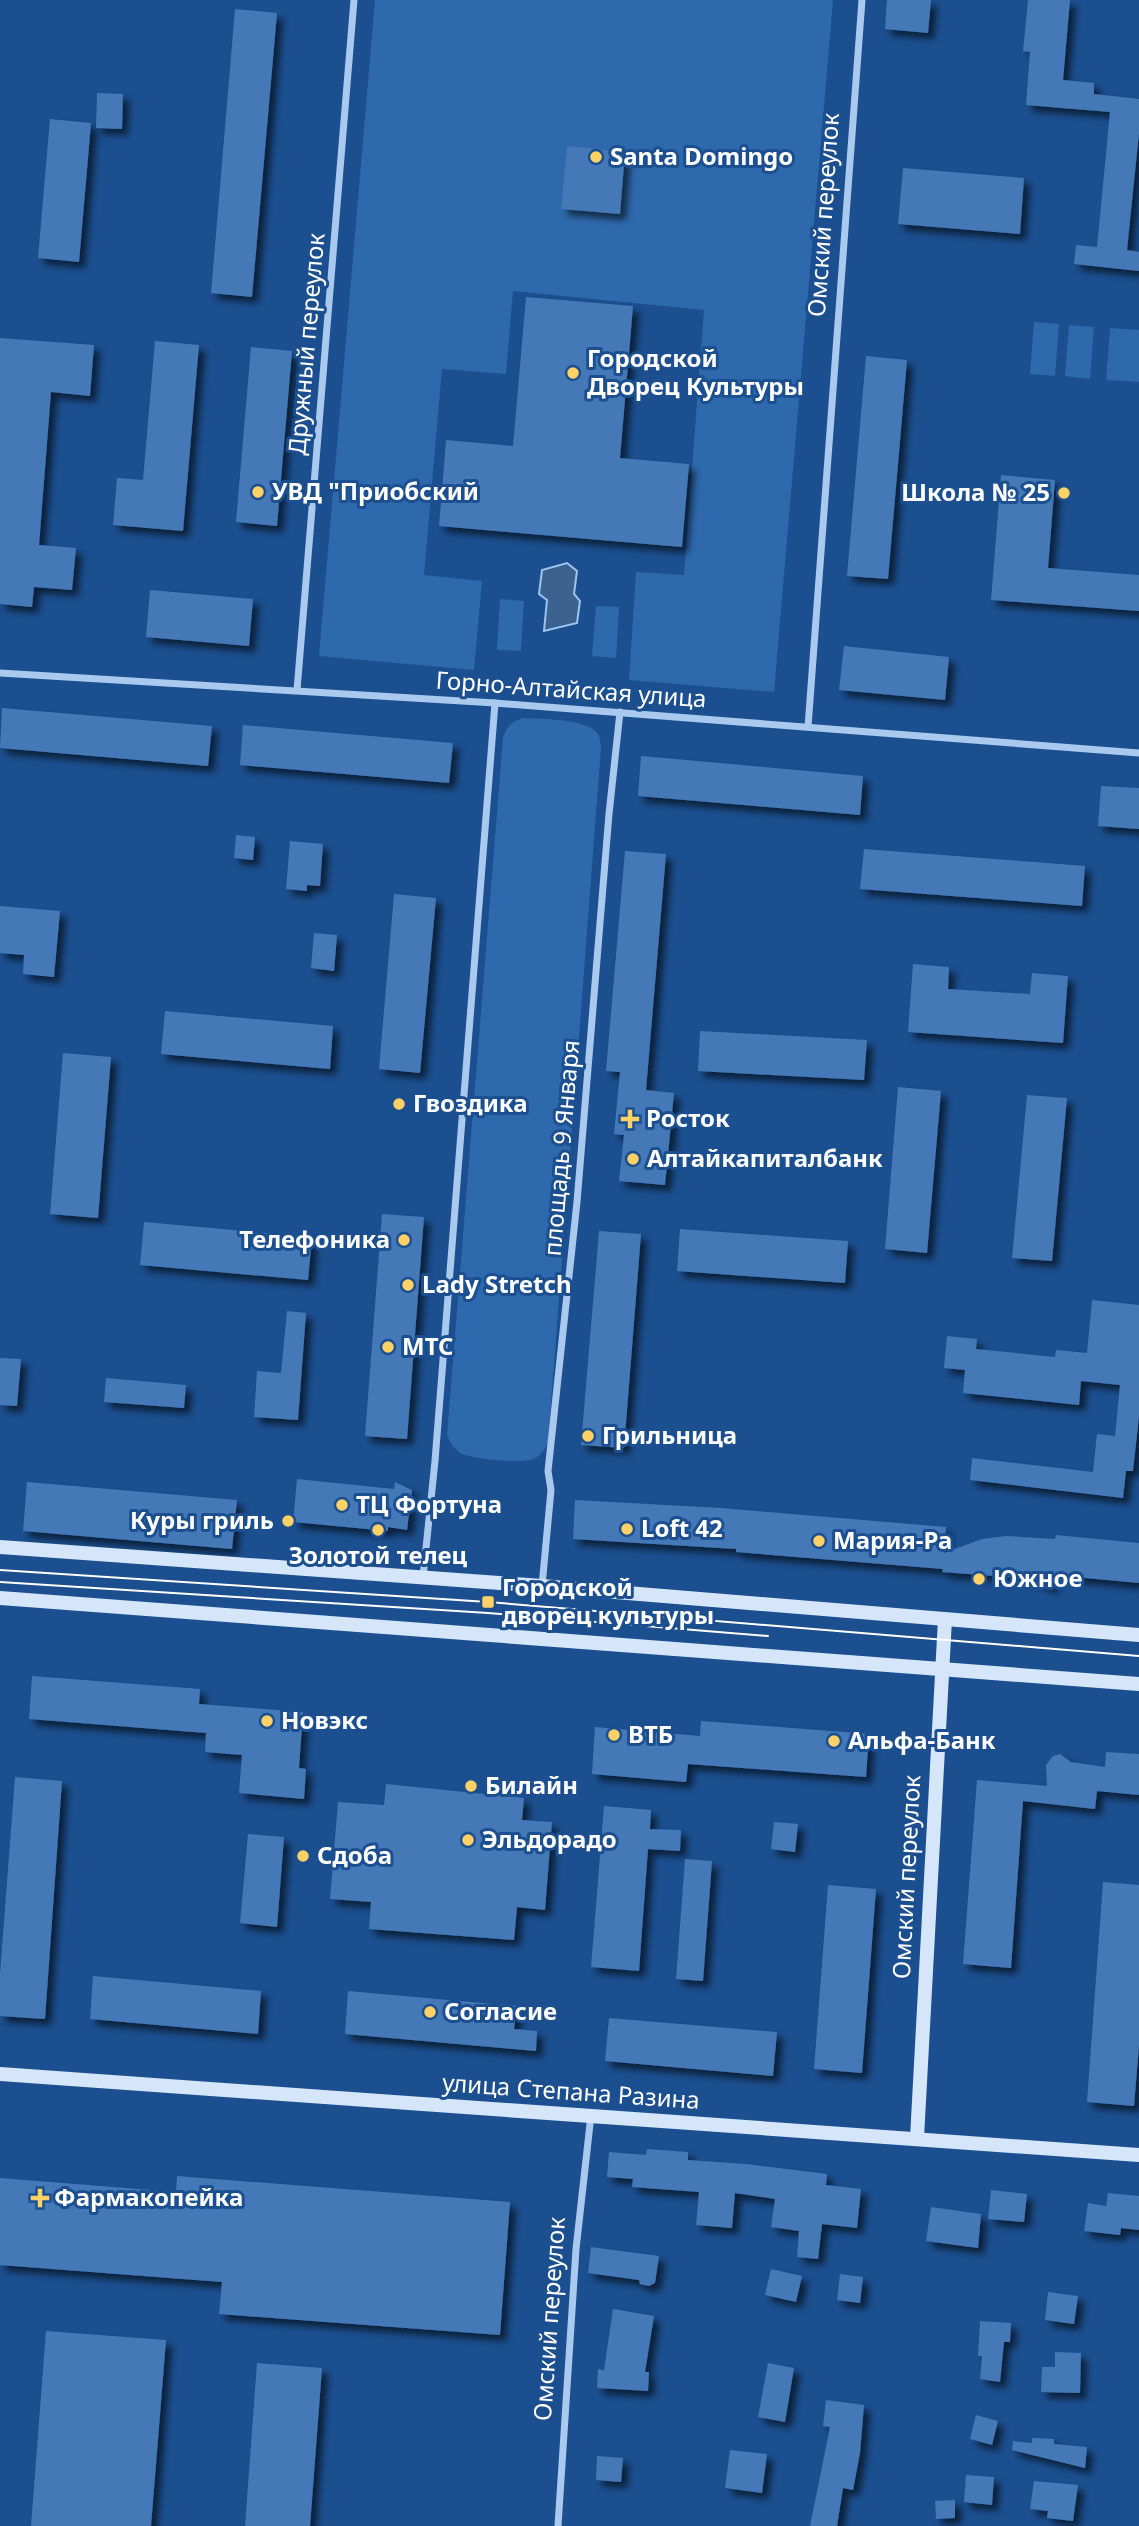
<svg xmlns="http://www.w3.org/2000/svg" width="1139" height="2526" viewBox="0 0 1139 2526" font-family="'Noto Sans',sans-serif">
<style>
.green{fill:#2e69ad}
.water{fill:#3c6290;stroke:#9cc4f0;stroke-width:2}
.building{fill:#4478b7;filter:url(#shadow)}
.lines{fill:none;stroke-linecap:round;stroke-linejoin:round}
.street{stroke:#a9c9ee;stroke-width:7}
.secondary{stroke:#d6e6fa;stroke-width:14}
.tram{stroke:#fff;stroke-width:2}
.poi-dot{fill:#ffd166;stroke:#1b4f8f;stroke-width:2.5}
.labels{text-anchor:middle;stroke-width:6;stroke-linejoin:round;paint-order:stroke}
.poi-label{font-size:24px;font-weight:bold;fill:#fff;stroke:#1b4f8f;text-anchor:start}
.street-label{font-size:24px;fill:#fff;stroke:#1b4f8f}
</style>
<defs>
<filter id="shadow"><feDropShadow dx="6" dy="6" stdDeviation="3.5" flood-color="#0009"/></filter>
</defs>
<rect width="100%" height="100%" fill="#1b4f8f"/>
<g class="green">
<path d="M 375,0 L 833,0 L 774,692 L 629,680 L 636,572 L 684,575 L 704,310 L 513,291 L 506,374 L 442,369 L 424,575 L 482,581 L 474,670 L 319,656 Z"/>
<path d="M 1034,322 L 1059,324 L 1055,376 L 1030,374 Z"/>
<path d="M 1069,325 L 1094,327 L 1090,379 L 1065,376 Z"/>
<path d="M 1110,328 L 1139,330 L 1139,382 L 1106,380 Z"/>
<path d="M 500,599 L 524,601 L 521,651 L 497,650 Z"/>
<path d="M 596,606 L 619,607 L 616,658 L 592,656 Z"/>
<path d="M 523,718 C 541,719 591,718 599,736 C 600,737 601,747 601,748 L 548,1443 C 544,1450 541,1456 533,1459 C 521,1464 471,1459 460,1453 C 453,1448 450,1442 447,1435 L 503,738 C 507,726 511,722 523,718 Z"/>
</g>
<path class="water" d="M 567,563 L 577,571 L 574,594 L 580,601 L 577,623 L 544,631 L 547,600 L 539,594 L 542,570 Z"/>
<g class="building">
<path d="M 887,0 L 931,0 L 928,33 L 885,29 Z"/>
<path d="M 1028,0 L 1070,0 L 1063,80 L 1094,83 L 1094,94 L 1139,99 L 1139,133 L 1127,250 L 1139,252 L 1139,271 L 1074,264 L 1076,245 L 1097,247 L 1110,112 L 1026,105 L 1030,52 L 1023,51 Z"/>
<path d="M 235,9 L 277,13 L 252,297 L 211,293 Z"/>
<path d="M 97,93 L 123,94 L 122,129 L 96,128 Z"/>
<path d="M 50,119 L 91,123 L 79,262 L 38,258 Z"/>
<path d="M 567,146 L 625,152 L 620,214 L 561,209 Z"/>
<path d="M 903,168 L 1024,178 L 1020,234 L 898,224 Z"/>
<path d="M 526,297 L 633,306 L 620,458 L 689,464 L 682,547 L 439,526 L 446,440 L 513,446 Z"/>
<path d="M 0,338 L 94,345 L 90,396 L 51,392 L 39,545 L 76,548 L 72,590 L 34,587 L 32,607 L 0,604 Z"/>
<path d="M 155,341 L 199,345 L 183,531 L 113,525 L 117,478 L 143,480 Z"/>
<path d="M 251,347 L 292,351 L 277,526 L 236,522 Z"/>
<path d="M 866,356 L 907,360 L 888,579 L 847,576 Z"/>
<path d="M 1001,475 L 1055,480 L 1048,568 L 1139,575 L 1139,611 L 991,600 Z"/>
<path d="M 150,590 L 253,599 L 249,646 L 146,637 Z"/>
<path d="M 844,646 L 949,657 L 945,700 L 839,690 Z"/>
<path d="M 2,708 L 212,726 L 208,766 L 0,748 Z"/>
<path d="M 243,725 L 453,743 L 449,783 L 240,765 Z"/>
<path d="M 641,756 L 863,776 L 860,815 L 638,796 Z"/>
<path d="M 1101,786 L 1139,788 L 1139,829 L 1098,826 Z"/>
<path d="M 236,835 L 255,837 L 253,860 L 234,858 Z"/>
<path d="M 290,841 L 323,844 L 320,886 L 307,885 L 307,891 L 286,889 Z"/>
<path d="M 864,849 L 1085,866 L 1082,906 L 860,889 Z"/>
<path d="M 625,851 L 666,854 L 646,1090 L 674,1093 L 665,1185 L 619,1181 L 624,1135 L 614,1134 L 620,1072 L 606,1071 Z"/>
<path d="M 394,894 L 436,898 L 420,1073 L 379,1069 Z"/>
<path d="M 0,906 L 60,911 L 54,977 L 23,974 L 24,955 L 0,953 Z"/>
<path d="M 314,933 L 337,935 L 334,971 L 311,968 Z"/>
<path d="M 913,964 L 949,967 L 948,989 L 1030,994 L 1032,973 L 1068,976 L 1063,1043 L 908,1032 Z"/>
<path d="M 165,1011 L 333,1026 L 330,1069 L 161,1054 Z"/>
<path d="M 700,1031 L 867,1040 L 864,1080 L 698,1071 Z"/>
<path d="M 63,1053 L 111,1057 L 98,1218 L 50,1214 Z"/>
<path d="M 898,1087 L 941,1091 L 927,1253 L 885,1249 Z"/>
<path d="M 1027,1095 L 1067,1098 L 1052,1261 L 1012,1258 Z"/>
<path d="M 382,1214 L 424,1217 L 407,1439 L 365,1436 Z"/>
<path d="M 144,1222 L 312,1237 L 308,1280 L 140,1265 Z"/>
<path d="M 680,1229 L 848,1241 L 845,1283 L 677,1271 Z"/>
<path d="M 599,1231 L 641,1234 L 624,1448 L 581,1445 Z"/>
<path d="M 1092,1300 L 1139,1305 L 1139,1416 L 1133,1471 L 1126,1471 L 1123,1498 L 970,1480 L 972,1458 L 1093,1472 L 1097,1434 L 1115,1436 L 1120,1385 L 1081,1381 L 1079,1405 L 963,1393 L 965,1370 L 944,1368 L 947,1336 L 977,1339 L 976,1349 L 1055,1357 L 1056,1350 L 1087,1353 Z"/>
<path d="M 287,1311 L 306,1313 L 298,1420 L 254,1417 L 257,1371 L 281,1373 Z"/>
<path d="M 0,1358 L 21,1359 L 17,1406 L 0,1405 Z"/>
<path d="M 106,1378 L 186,1385 L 184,1408 L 104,1402 Z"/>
<path d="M 297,1479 L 394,1489 L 395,1482 L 412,1490 L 407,1530 L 388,1527 L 388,1531 L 293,1522 Z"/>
<path d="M 27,1482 L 237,1500 L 232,1549 L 23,1531 Z"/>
<path d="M 575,1500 L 721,1508 L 946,1527 L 944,1553 L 982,1539 L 1006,1536 L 1055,1539 L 1056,1535 L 1139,1543 L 1139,1583 L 1053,1575 L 1051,1589 L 1034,1579 L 942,1572 L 943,1569 L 736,1552 L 736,1549 L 573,1539 Z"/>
<path d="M 32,1676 L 200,1689 L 199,1704 L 303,1712 L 299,1768 L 306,1769 L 304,1799 L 239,1793 L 242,1755 L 205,1752 L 206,1733 L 29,1719 Z"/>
<path d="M 701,1721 L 869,1734 L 866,1777 L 688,1764 L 686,1782 L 592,1774 L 595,1727 L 700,1736 Z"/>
<path d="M 1106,1752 L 1139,1754 L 1139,1795 L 1097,1791 L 1095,1809 L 1023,1801 L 1011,1968 L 963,1964 L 977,1780 L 1047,1786 L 1046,1765 L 1053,1756 L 1060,1754 L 1071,1762 L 1105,1767 Z"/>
<path d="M 15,1777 L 62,1781 L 45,2019 L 0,2016 L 0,1974 Z"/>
<path d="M 386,1784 L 524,1798 L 522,1820 L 552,1822 L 545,1910 L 517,1907 L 514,1940 L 369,1929 L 371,1902 L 330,1899 L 338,1802 L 384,1805 Z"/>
<path d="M 604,1806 L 651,1810 L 650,1829 L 681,1830 L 680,1851 L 648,1849 L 639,1971 L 591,1967 Z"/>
<path d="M 774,1822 L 798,1824 L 795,1852 L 771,1849 Z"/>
<path d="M 248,1834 L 284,1837 L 277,1927 L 240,1923 Z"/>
<path d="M 685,1859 L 712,1861 L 703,1981 L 676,1979 Z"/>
<path d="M 1103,1882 L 1139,1885 L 1139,2045 L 1134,2106 L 1087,2102 Z"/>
<path d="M 828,1885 L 876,1889 L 862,2073 L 814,2069 Z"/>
<path d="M 93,1976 L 261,1991 L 258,2034 L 90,2019 Z"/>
<path d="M 348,1991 L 517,2006 L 514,2029 L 537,2031 L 536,2051 L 345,2034 Z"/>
<path d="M 609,2018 L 777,2032 L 773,2076 L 605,2061 Z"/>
<path d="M 647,2149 L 688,2152 L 688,2160 L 746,2164 L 827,2174 L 826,2185 L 861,2189 L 857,2228 L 822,2224 L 818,2259 L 797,2257 L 799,2231 L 771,2227 L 775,2199 L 735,2193 L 732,2228 L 696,2225 L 699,2192 L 632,2187 L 633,2179 L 607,2177 L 609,2152 L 646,2155 Z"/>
<path d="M 177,2176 L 510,2202 L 500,2335 L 219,2314 L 222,2282 L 0,2265 L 0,2178 L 176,2192 Z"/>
<path d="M 991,2190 L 1027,2194 L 1024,2222 L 988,2219 Z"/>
<path d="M 1108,2193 L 1139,2196 L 1139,2230 L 1121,2228 L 1120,2235 L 1084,2231 L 1088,2203 L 1106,2206 Z"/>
<path d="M 931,2207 L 981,2214 L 978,2248 L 926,2241 Z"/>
<path d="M 591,2247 L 659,2256 L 655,2283 L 649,2286 L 640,2284 L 639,2280 L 588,2273 Z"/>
<path d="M 771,2269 L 802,2276 L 796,2302 L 765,2295 Z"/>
<path d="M 840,2274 L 863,2277 L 860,2303 L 837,2300 Z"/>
<path d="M 1048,2292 L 1078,2296 L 1074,2324 L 1045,2320 Z"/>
<path d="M 613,2309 L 654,2316 L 645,2372 L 649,2372 L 648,2391 L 597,2388 L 598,2369 L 604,2370 Z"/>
<path d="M 980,2321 L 1011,2323 L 1010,2342 L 1004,2342 L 1000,2382 L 980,2379 L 982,2356 L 978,2356 Z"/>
<path d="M 46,2331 L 166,2340 L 151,2526 L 31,2526 Z"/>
<path d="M 1055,2352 L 1081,2353 L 1080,2393 L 1041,2392 L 1042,2367 L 1055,2367 Z"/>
<path d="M 257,2363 L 322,2368 L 310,2526 L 245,2526 Z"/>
<path d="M 768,2363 L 794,2368 L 785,2422 L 758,2417 Z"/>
<path d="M 826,2400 L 864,2405 L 860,2453 L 853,2490 L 843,2488 L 837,2526 L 810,2526 L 830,2427 L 823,2426 Z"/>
<path d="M 976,2415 L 998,2421 L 992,2445 L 970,2439 Z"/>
<path d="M 1032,2438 L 1054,2439 L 1054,2444 L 1087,2447 L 1085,2468 L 1012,2450 L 1013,2441 L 1032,2443 Z"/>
<path d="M 730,2450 L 767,2454 L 762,2493 L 725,2488 Z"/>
<path d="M 597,2456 L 623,2458 L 621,2482 L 596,2480 Z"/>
<path d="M 966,2475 L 994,2477 L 992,2505 L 964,2502 Z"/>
<path d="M 1034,2481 L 1078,2485 L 1073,2521 L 1047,2518 L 1048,2511 L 1030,2509 Z"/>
<path d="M 955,2500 L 955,2518 L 936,2519 L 935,2501 Z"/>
</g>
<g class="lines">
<g class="street">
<path d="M 0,673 L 495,703 L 1139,753"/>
<path d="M 297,690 L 354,0"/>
<path d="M 808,727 L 862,0"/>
<path d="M 423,1577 L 435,1461 L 495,703"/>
<path d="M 542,1586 L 551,1490 L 548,1471 L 577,1202 L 609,814 L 620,712"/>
<path d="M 558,2526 L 576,2249 L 591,2115"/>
</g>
<g class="secondary">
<path d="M 0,1547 L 542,1586 L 1139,1635"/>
<path d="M 0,1598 L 1139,1684"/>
<path d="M 0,2074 L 1139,2155"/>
<path d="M 917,2138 L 945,1619"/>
</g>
<g class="tram">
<path d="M 0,1570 L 488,1602 L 1139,1656"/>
<path d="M 0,1582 L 488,1613 L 768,1636"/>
</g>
</g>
<g class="poi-dot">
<circle cx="596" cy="157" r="7"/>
<circle cx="573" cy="373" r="7"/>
<circle cx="258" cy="492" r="7"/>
<circle cx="1064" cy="493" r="7"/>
<circle cx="399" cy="1104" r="7"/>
<path d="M626.5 1108.5h7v7h7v7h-7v7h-7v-7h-7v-7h7z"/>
<circle cx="633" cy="1159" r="7"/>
<circle cx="404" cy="1240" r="7"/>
<circle cx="408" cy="1285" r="7"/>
<circle cx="388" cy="1347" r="7"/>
<circle cx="588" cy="1436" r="7"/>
<circle cx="342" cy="1505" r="7"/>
<circle cx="288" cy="1521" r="7"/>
<circle cx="627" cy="1529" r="7"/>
<circle cx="378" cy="1530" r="7"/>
<circle cx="819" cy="1541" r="7"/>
<circle cx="979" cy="1579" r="7"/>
<rect x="481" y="1595" width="14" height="14" rx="3.5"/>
<circle cx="267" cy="1721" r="7"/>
<circle cx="614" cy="1735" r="7"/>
<circle cx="834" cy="1741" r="7"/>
<circle cx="471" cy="1786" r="7"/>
<circle cx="468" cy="1840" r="7"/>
<circle cx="303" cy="1856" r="7"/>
<circle cx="430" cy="2012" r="7"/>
<path d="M36.5 2187.5h7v7h7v7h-7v7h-7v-7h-7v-7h7z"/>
</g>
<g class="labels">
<g class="poi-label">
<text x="610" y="165">Santa Domingo</text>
<text x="587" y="367">Городской<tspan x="587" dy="28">Дворец Культуры</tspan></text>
<text x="272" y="500">УВД "Приобский</text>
<text x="1050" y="501" text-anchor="end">Школа № 25</text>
<text x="413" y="1112">Гвоздика</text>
<text x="646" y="1127">Росток</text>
<text x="647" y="1167">Алтайкапиталбанк</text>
<text x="390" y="1248" text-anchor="end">Телефоника</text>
<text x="422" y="1293">Lady Stretch</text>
<text x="402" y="1355">МТС</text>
<text x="602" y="1444">Грильница</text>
<text x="356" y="1513">ТЦ Фортуна</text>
<text x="274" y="1529" text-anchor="end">Куры гриль</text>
<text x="641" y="1537">Loft 42</text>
<text x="833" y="1549">Мария-Ра</text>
<text x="378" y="1564" text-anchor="middle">Золотой телец</text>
<text x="993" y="1587">Южное</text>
<text x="502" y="1596">Городской<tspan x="502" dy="28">дворец культуры</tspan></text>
<text x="281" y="1729">Новэкс</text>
<text x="628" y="1743">ВТБ</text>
<text x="848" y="1749">Альфа-Банк</text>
<text x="485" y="1794">Билайн</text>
<text x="482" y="1848">Эльдорадо</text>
<text x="317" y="1864">Сдоба</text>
<text x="444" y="2020">Согласие</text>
<text x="54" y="2206">Фармакопейка</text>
</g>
<g class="street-label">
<text transform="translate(824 215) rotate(-86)" y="8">Омский переулок</text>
<text transform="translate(307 344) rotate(-85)" y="8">Дружный переулок</text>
<text transform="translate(571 690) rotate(4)" y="8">Горно-Алтайская улица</text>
<text transform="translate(562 1148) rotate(-85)" y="8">площадь 9 Января</text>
<text transform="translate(907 1877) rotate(-87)" y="8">Омский переулок</text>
<text transform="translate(571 2092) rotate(4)" y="8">улица Степана Разина</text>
<text transform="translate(550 2319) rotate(-86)" y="8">Омский переулок</text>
</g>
</g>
</svg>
